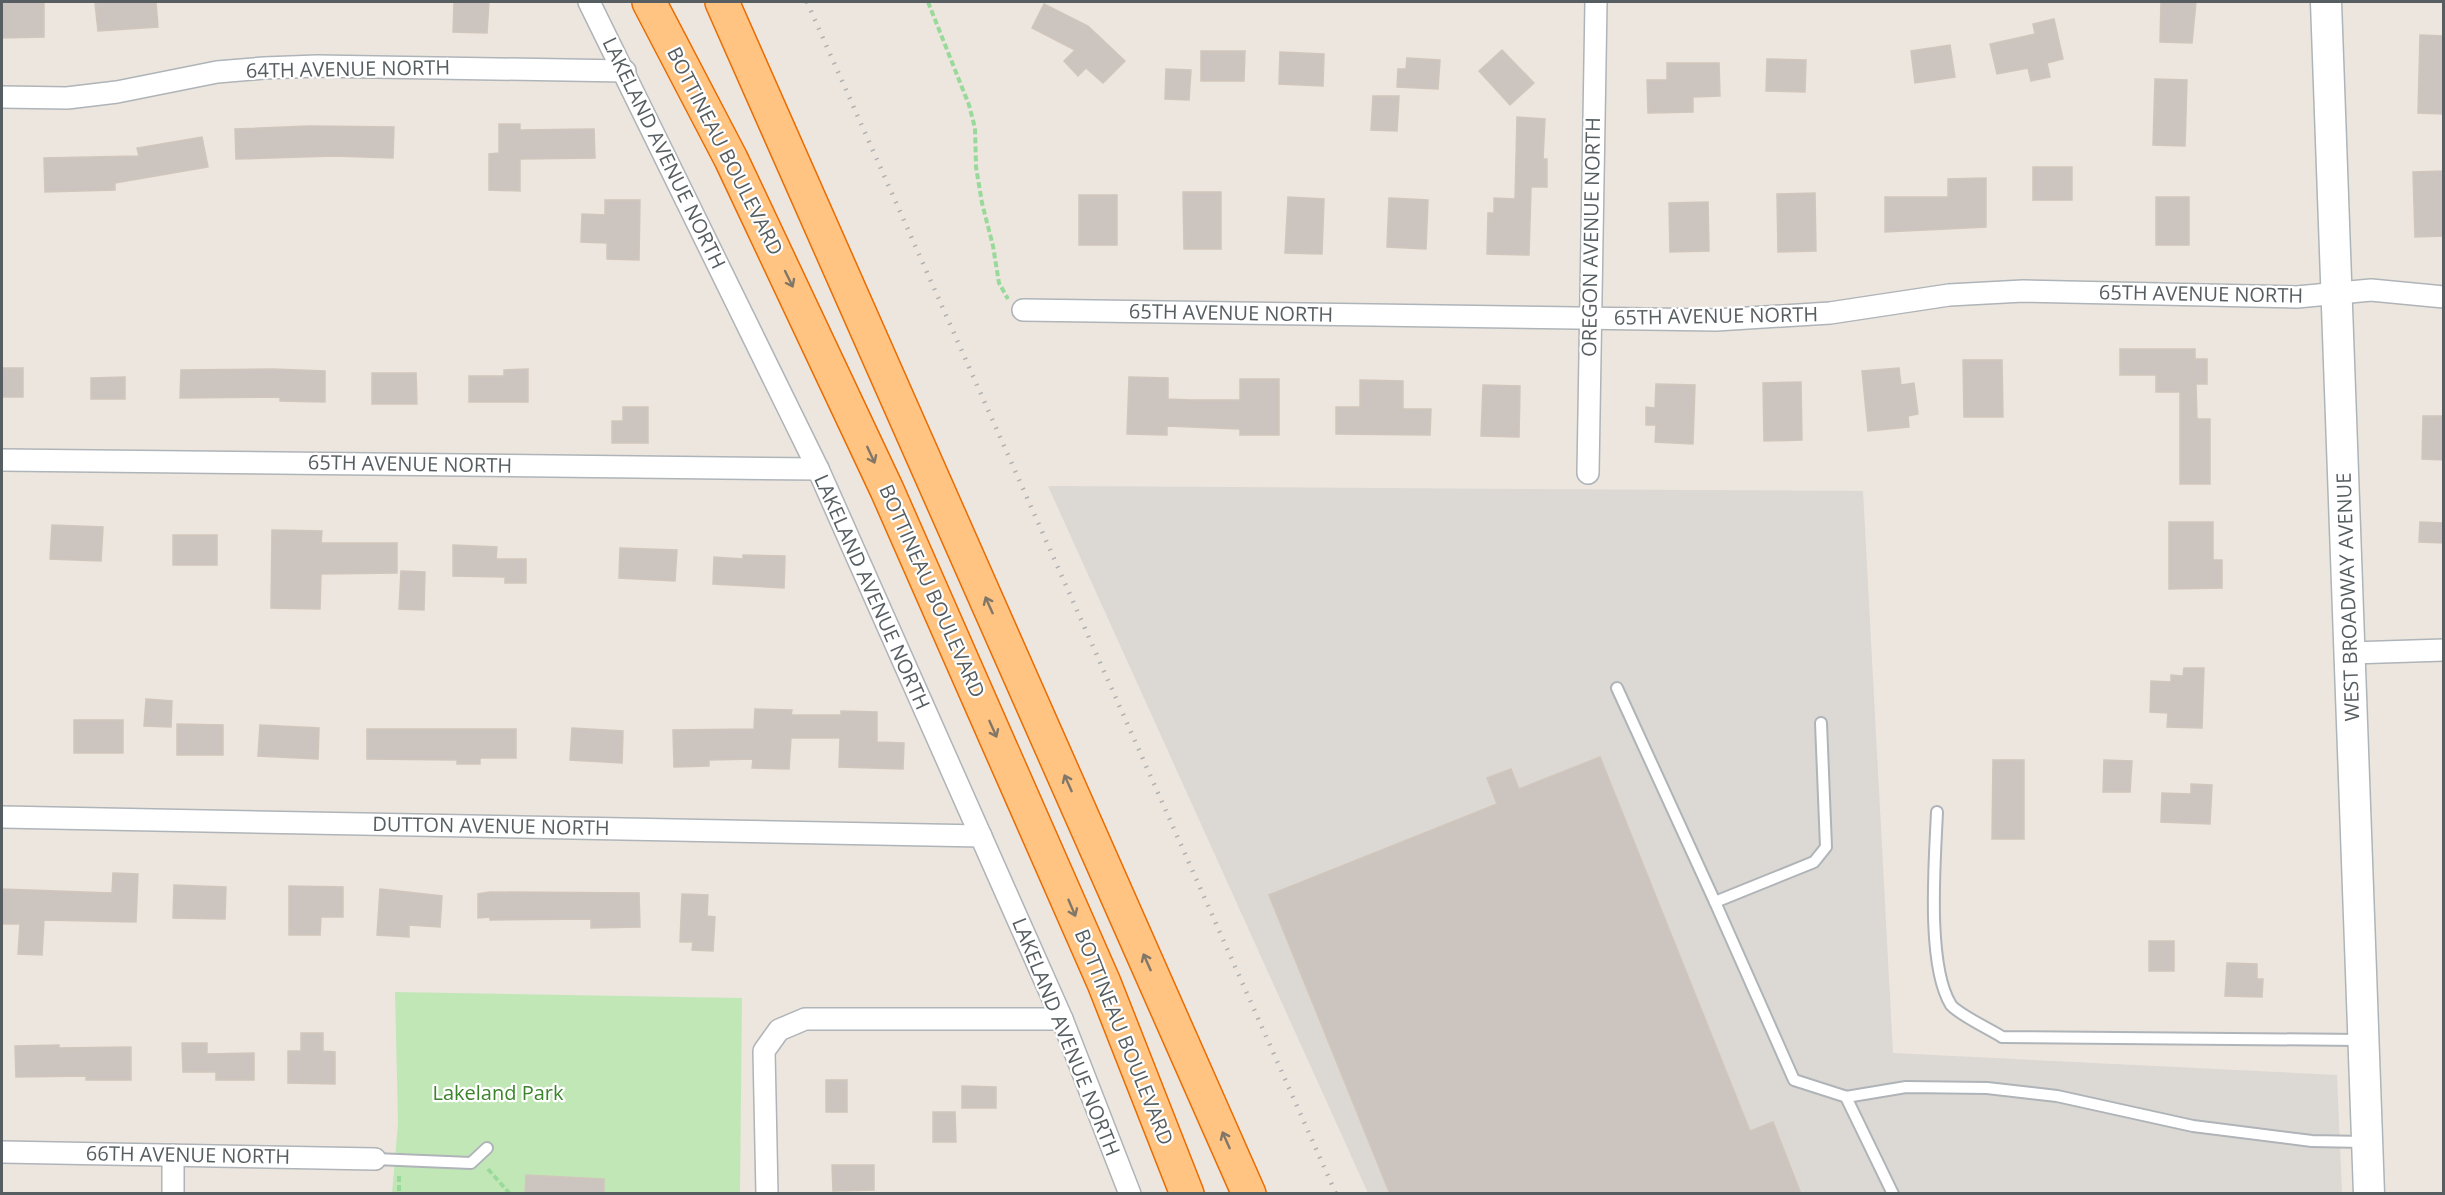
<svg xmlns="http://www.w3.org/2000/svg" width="2445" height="1195" viewBox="0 0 2445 1195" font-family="'Open Sans',sans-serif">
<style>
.industrial{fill:#dcd8d3}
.green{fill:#c2e7b7}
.building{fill:#ccc4bf;stroke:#d1c6bc;stroke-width:1.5}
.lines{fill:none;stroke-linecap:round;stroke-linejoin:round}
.lane-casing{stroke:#afb4b8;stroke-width:14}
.street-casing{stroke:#afb4b8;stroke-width:24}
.secondary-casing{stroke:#aeb5b8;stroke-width:33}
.highway-casing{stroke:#ea6c00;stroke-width:36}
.path{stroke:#99da9b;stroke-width:4;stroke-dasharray:6 3;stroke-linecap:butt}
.lane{stroke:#fff;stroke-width:10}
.street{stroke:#fff;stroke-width:21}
.secondary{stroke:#fff;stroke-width:30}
.highway{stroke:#ffc382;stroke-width:33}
.rail{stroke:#b0b1b2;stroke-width:4.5;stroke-dasharray:1.5 8;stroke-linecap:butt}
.oneway{stroke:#817769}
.labels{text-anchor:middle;stroke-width:4.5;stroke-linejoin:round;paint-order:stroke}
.street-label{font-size:20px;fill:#575e61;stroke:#fff}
.park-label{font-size:20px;fill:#3c842c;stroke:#fff}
</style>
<rect width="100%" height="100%" fill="#ece6de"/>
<path class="industrial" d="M 1048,486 L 1863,491 L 1893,1053 L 2337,1075 L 2342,1193 L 1368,1193 Z"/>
<path class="green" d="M 395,992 L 742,998 L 740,1193 L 392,1194 L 398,1123 Z"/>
<g class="building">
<path d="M 2,2 L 44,2 L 44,37 L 2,38 Z"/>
<path d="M 111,2 L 156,2 L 158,27 L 98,31 L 95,3 Z"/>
<path d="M 454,2 L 489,2 L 487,33 L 453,32 Z"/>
<path d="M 2161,2 L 2196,2 L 2192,43 L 2160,42 Z"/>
<path d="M 1044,4 L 1088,26 L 1125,61 L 1103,83 L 1086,68 L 1078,76 L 1064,61 L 1075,50 L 1032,28 Z"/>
<path d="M 2054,19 L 2063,59 L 2047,63 L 2050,77 L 2031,81 L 2028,68 L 1997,74 L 1990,44 L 2035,34 L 2033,24 Z"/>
<path d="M 2420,35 L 2444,36 L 2444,114 L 2418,113 Z"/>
<path d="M 1950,45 L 1955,77 L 1915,83 L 1911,51 Z"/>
<path d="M 1502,50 L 1534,83 L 1510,105 L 1479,71 Z"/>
<path d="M 1201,51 L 1245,51 L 1244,81 L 1201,81 Z"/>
<path d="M 1280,52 L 1324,54 L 1323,86 L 1279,84 Z"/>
<path d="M 1407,58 L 1440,60 L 1438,89 L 1397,87 L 1398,69 L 1406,69 Z"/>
<path d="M 1767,59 L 1806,60 L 1805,92 L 1766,91 Z"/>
<path d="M 1667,63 L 1719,63 L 1720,96 L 1693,97 L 1693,112 L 1648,113 L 1647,80 L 1667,80 Z"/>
<path d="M 1166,69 L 1191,70 L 1189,100 L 1165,99 Z"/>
<path d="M 2155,79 L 2187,80 L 2185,146 L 2153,145 Z"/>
<path d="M 1373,96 L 1399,96 L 1397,131 L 1371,130 Z"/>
<path d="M 1517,117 L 1545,119 L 1543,159 L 1547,159 L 1547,187 L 1531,187 L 1529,255 L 1487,254 L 1488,213 L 1494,213 L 1494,198 L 1515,199 Z"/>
<path d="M 499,124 L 520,124 L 520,130 L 594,129 L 595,158 L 520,159 L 520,191 L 489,190 L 489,154 L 499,153 Z"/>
<path d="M 309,126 L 394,127 L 393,158 L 334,156 L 236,159 L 235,129 Z"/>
<path d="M 202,137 L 208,167 L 115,183 L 115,190 L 45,192 L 44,158 L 139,156 L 137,148 Z"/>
<rect x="2033" y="167" width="39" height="33"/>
<path d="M 2444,171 L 2444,236 L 2415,237 L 2413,172 Z"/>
<path d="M 1986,178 L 1986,227 L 1885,232 L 1885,197 L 1948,197 L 1948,179 Z"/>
<path d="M 1183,192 L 1221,192 L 1221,249 L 1184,249 Z"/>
<path d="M 1815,193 L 1816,251 L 1778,252 L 1777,194 Z"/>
<rect x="1079" y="195" width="38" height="50"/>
<path d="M 1288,197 L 1324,199 L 1322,254 L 1285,253 Z"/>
<rect x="2156" y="197" width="33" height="48"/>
<path d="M 1389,198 L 1428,200 L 1426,249 L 1387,247 Z"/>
<path d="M 605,200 L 640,200 L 639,260 L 607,259 L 607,243 L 581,242 L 582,214 L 605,215 Z"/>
<path d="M 1708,202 L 1709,251 L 1670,252 L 1669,203 Z"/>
<path d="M 2120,349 L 2195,349 L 2195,359 L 2207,359 L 2207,384 L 2196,384 L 2197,419 L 2210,419 L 2210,484 L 2180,484 L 2180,392 L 2156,392 L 2156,375 L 2120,375 Z"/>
<path d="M 1963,360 L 2002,360 L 2003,417 L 1964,417 Z"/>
<rect x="2" y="368" width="21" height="29"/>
<path d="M 1899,368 L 1901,385 L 1914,383 L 1918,414 L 1908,416 L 1909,427 L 1868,431 L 1862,371 Z"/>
<path d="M 272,369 L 325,371 L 325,402 L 280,401 L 280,397 L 180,398 L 181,370 Z"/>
<path d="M 528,369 L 528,402 L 469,402 L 469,376 L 504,376 L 504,370 Z"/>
<path d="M 372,373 L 416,373 L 417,404 L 372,404 Z"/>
<path d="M 125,377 L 125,399 L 91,399 L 91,378 Z"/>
<path d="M 1129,377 L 1168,378 L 1168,399 L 1190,400 L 1240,400 L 1240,379 L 1279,379 L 1279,435 L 1240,435 L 1240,429 L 1167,426 L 1167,435 L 1127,434 Z"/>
<path d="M 1360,380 L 1403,381 L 1403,409 L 1431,409 L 1430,435 L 1336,434 L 1336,407 L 1360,407 Z"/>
<path d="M 1801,382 L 1802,440 L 1764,441 L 1763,383 Z"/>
<path d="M 1656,384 L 1695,385 L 1693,444 L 1655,442 L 1656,425 L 1646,425 L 1646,407 L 1655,408 Z"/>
<path d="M 1483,385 L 1520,386 L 1519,437 L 1481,436 Z"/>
<path d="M 623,407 L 648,407 L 648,443 L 612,443 L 612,421 L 623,421 Z"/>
<path d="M 2423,416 L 2444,416 L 2444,460 L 2422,459 Z"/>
<path d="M 2169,522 L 2213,522 L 2213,560 L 2222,560 L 2222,588 L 2169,589 Z"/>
<path d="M 2420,522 L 2444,523 L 2444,543 L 2419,542 Z"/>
<path d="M 52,525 L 103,527 L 101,561 L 50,559 Z"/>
<path d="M 272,530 L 322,531 L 321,543 L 397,543 L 397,573 L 321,574 L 320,609 L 271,608 Z"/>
<rect x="173" y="535" width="44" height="30"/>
<path d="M 453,545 L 497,547 L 496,559 L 526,559 L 526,583 L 505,583 L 505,577 L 453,576 Z"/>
<path d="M 620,548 L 677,550 L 675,581 L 619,578 Z"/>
<path d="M 743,555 L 785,556 L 784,588 L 713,584 L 714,557 L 743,559 Z"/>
<path d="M 401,571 L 425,572 L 424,610 L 399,609 Z"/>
<path d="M 2184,668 L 2204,668 L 2202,728 L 2167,727 L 2168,713 L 2150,712 L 2151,681 L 2171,682 L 2171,675 L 2183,676 Z"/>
<path d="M 146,699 L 172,701 L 171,727 L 144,726 Z"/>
<path d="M 755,709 L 792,710 L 791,715 L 841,715 L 841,711 L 877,712 L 877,742 L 904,743 L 903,769 L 839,767 L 840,738 L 791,738 L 789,769 L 752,768 L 753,759 L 709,760 L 709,766 L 674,767 L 673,730 L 754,729 Z"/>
<rect x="74" y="720" width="49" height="33"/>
<path d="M 177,724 L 223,725 L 223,755 L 177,755 Z"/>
<path d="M 260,725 L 319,728 L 318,759 L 258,756 Z"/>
<path d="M 572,728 L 623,731 L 622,763 L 570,760 Z"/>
<path d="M 367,729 L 516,729 L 516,758 L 480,758 L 480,764 L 457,764 L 457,760 L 367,759 Z"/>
<path d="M 1600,757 L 1750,1131 L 1773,1122 L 1801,1194 L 1390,1194 L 1269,895 L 1497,804 L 1487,778 L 1511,769 L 1519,789 Z"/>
<path d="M 1993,760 L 2024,760 L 2024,839 L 1992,839 Z"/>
<path d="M 2104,760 L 2132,761 L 2130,792 L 2103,792 Z"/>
<path d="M 2191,784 L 2212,785 L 2210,824 L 2161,822 L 2162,793 L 2191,794 Z"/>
<path d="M 113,873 L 138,874 L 136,922 L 44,920 L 42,955 L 18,954 L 20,924 L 2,924 L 2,889 L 112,893 Z"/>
<path d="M 174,885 L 226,887 L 225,919 L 173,918 Z"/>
<path d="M 289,886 L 343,887 L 343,917 L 321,917 L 320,935 L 289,935 Z"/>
<path d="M 380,889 L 442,896 L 440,927 L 409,925 L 409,937 L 377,935 Z"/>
<path d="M 490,892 L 639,893 L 640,927 L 591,928 L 591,919 L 490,920 L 490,917 L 478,918 L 478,894 Z"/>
<path d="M 682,894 L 708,895 L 707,916 L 715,917 L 713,951 L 692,950 L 693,942 L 680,942 Z"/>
<rect x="2149" y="941" width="25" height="30"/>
<path d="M 2227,963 L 2257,964 L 2257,979 L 2263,979 L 2262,997 L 2225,996 Z"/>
<path d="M 301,1033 L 323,1033 L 323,1051 L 335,1052 L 335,1084 L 288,1083 L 288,1051 L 301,1051 Z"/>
<path d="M 182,1043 L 207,1043 L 207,1054 L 254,1053 L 254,1080 L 216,1080 L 216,1072 L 183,1072 Z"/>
<path d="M 59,1045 L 59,1048 L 131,1047 L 131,1080 L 86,1080 L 86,1076 L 16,1077 L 15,1046 Z"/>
<rect x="826" y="1080" width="21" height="32"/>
<path d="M 962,1086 L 996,1087 L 996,1108 L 962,1108 Z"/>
<path d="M 933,1112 L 955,1112 L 956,1142 L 933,1142 Z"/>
<path d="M 832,1165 L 874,1165 L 874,1190 L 833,1191 Z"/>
<path d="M 526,1175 L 604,1179 L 604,1194 L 525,1194 Z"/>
</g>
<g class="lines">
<g class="lane-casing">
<g id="lane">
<path d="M 1617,688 L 1715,902"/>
<path d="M 1821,723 L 1826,847 L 1814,862 L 1715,902 L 1794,1080 L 1847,1097"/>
<path d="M 1937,812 C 1935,859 1926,965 1951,1005 C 1958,1014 1991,1030 2002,1037 L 2361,1040"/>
<path d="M 375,1159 L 471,1163 L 487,1148"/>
<path d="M 1893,1194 L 1846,1097 L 1906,1087 L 1987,1088 L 2057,1096 L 2193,1126 L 2312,1141 L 2364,1142"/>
</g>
</g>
<g class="street-casing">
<g id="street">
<path d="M 589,2 L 818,469 L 1062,1019 L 1130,1194"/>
<path d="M 2,97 L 67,98 L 117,92 L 217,72 L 264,68 L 317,66 L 625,71"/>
<path d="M 1023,310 L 1716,320 L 1830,313 L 1949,295 L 2023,291 L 2297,297 L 2371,290 L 2444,297"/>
<path d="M 2,460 L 818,469"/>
<path d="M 1588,473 L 1596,2"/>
<path d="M 2351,653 L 2444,650"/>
<path d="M 2,817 L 981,836"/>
<path d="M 2,1152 L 375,1159"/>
<path d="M 173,1155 L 173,1194"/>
<path d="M 767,1194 L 764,1051 L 779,1030 L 805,1019 L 1062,1019"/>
</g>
</g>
<g class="secondary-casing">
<path id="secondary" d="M 2326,2 L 2369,1194"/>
</g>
<g class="highway-casing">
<g id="highway">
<path d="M 649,2 L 731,159 L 887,490 L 1104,983 L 1187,1194"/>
<path d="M 722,2 L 1249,1194"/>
</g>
</g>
<g class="path">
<path d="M 928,2 L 969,105 L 975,128 L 976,167 L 982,203 L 993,246 L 999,283 L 1008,299"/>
<path d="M 488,1169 L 510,1194"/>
<path d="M 399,1176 L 399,1194"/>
</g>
<use href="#lane" class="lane"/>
<use href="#street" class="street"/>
<use href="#secondary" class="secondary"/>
<use href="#highway" class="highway"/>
<path class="rail" d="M 807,2 L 1336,1194"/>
</g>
<defs><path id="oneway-shaft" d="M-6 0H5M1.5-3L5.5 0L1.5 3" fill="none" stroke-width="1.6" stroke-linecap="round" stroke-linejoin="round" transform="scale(1.5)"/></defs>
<g class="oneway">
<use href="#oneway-shaft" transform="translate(789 279) rotate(64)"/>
<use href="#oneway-shaft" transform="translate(871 455) rotate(65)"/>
<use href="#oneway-shaft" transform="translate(989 605) rotate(-114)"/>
<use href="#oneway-shaft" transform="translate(993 729) rotate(66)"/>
<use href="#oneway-shaft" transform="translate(1068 783) rotate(-114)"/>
<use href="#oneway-shaft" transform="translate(1072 908) rotate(67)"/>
<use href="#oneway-shaft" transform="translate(1147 962) rotate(-114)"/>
<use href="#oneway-shaft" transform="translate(1226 1140) rotate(-114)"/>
</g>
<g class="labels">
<g class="street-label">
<text transform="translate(348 69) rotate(-1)" y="7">64TH AVENUE NORTH</text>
<text transform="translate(725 151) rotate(63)" y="7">BOTTINEAU BOULEVARD</text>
<text transform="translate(664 153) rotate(64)" y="7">LAKELAND AVENUE NORTH</text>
<text transform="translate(1591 237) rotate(-89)" y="7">OREGON AVENUE NORTH</text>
<text transform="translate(2201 294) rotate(1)" y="7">65TH AVENUE NORTH</text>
<text transform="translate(1231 313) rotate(1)" y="7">65TH AVENUE NORTH</text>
<text transform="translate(1716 316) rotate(-1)" y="7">65TH AVENUE NORTH</text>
<text transform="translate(410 464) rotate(1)" y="7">65TH AVENUE NORTH</text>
<text transform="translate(932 591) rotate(66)" y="7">BOTTINEAU BOULEVARD</text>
<text transform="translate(872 592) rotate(66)" y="7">LAKELAND AVENUE NORTH</text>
<text transform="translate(2348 597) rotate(-92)" y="7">WEST BROADWAY AVENUE</text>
<text transform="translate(491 826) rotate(1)" y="7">DUTTON AVENUE NORTH</text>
<text transform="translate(1066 1037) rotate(68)" y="7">LAKELAND AVENUE NORTH</text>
<text transform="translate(1124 1037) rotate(68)" y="7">BOTTINEAU BOULEVARD</text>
<text transform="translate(188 1155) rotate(1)" y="7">66TH AVENUE NORTH</text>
</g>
<g class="park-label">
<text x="498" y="1100">Lakeland Park</text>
</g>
</g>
<rect width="2445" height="1195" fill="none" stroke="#575e61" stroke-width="6"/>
</svg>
